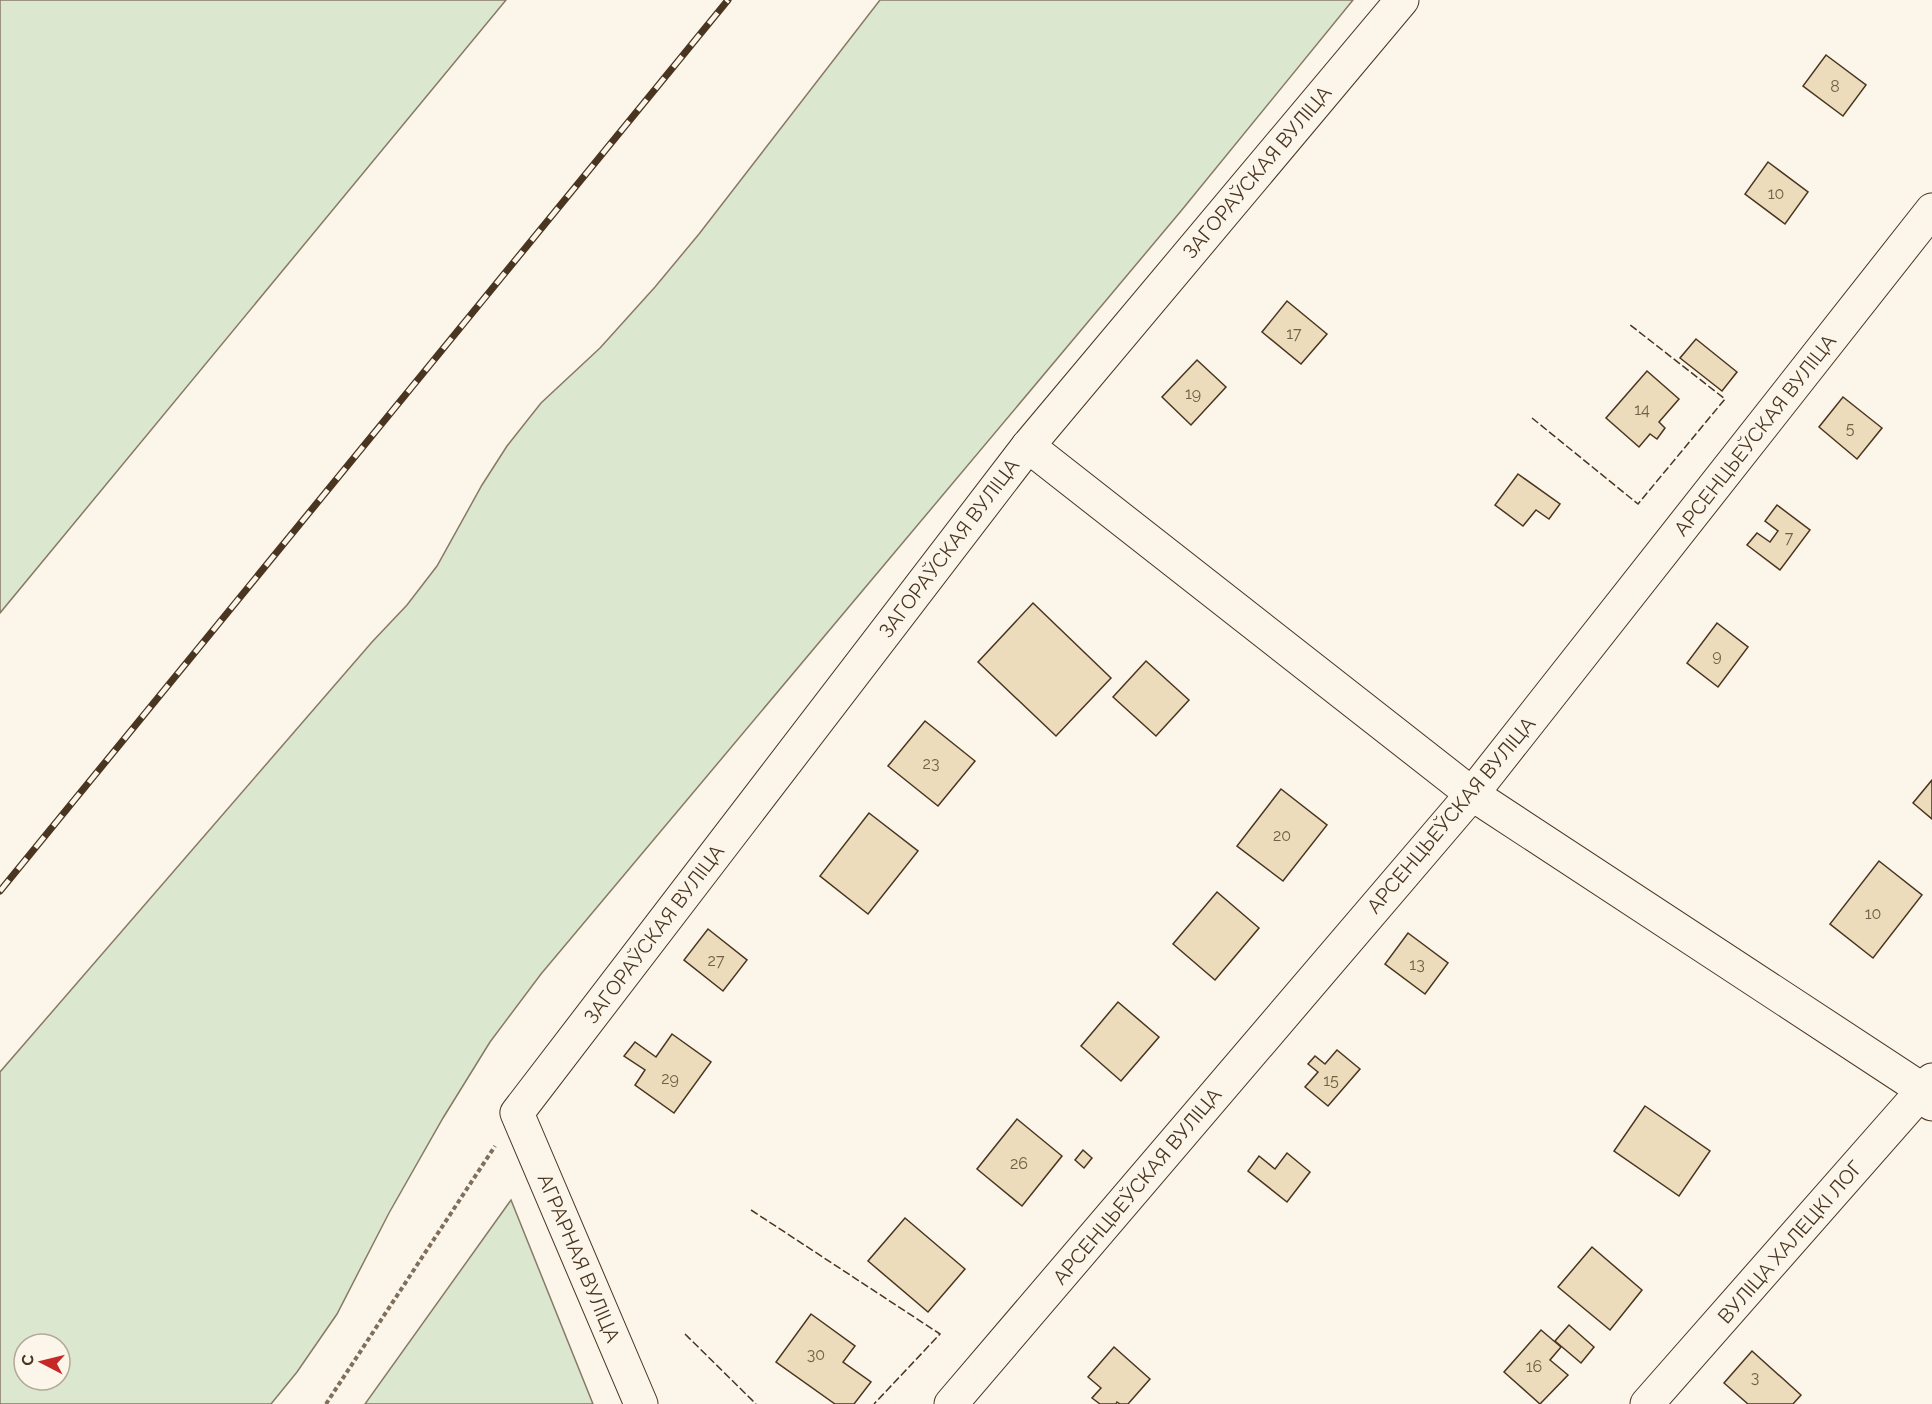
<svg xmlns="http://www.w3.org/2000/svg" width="1932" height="1404" viewBox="0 0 1932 1404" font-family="Raleway,sans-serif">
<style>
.green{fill:#dce7d0;stroke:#887966;stroke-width:1.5;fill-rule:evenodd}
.building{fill:#ecdcbc;stroke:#4a3520;stroke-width:1.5}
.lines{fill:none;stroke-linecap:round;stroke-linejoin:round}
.minor-casing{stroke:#4a3520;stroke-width:35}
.path{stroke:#7f6f5c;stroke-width:4;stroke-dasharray:4.5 3;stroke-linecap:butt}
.minor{stroke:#fbf6e9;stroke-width:33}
.rail-casing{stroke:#4a3520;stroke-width:7}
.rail{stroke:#fbf6e9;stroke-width:4.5;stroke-dasharray:14;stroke-linecap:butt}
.fence{stroke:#4a3520;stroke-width:1.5;stroke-dasharray:8 3;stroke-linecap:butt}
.labels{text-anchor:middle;stroke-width:4.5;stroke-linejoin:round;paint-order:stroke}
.number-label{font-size:16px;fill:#725f47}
.street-label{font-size:20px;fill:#4a3520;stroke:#fbf6e9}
</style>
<rect width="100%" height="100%" fill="#fbf6e9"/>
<g class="green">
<path d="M 0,0 L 506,0 L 0,613 Z"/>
<path d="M 880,0 L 1353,0 L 1181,211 L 541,974 L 490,1042 L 443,1118 L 389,1213 L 337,1314 L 297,1372 L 271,1404 L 0,1404 L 0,1072 L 372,642 L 407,605 L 437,566 L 482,485 L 507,446 L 541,403 L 600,348 L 655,287 L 699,234 ZM 24,1344 L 60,1344 L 60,1380 L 24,1380 Z"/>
<path d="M 511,1200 L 593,1404 L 365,1404 Z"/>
</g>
<g class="building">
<path d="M 1826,55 L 1866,85 L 1843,116 L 1803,86 Z"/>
<path d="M 1768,162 L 1808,192 L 1785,224 L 1745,194 Z"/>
<path d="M 1287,301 L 1327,334 L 1301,364 L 1262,332 Z"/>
<path d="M 1696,339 L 1737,372 L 1722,391 L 1680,358 Z"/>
<path d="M 1197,360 L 1226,387 L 1191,425 L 1162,397 Z"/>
<path d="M 1647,371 L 1679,399 L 1659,422 L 1665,428 L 1657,439 L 1650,434 L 1639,447 L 1606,418 Z"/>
<path d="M 1843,397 L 1882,428 L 1857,459 L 1819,427 Z"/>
<path d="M 1518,474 L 1560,504 L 1549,519 L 1536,510 L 1523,526 L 1495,505 Z"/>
<path d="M 1777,505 L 1810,530 L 1780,570 L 1747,545 L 1757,533 L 1770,542 L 1778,531 L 1765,521 Z"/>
<path d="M 1033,603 L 1111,678 L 1056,736 L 978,662 Z"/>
<path d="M 1717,623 L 1748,647 L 1718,687 L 1687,663 Z"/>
<path d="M 1146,661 L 1189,700 L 1156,736 L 1113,697 Z"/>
<path d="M 925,721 L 975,761 L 938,806 L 888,766 Z"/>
<path d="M 1932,780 L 1932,819 L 1913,803 Z"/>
<path d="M 1281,789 L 1327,825 L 1283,881 L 1237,846 Z"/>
<path d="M 869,813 L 918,851 L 868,914 L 820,876 Z"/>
<path d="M 1879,861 L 1922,895 L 1873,958 L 1830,924 Z"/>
<path d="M 1217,892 L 1259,928 L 1215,980 L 1173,944 Z"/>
<path d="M 708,929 L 747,960 L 723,991 L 684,960 Z"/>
<path d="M 1408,933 L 1448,963 L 1425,994 L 1385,964 Z"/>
<path d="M 1118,1002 L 1159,1037 L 1121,1081 L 1081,1046 Z"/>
<path d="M 672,1034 L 711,1062 L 674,1113 L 635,1085 L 645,1070 L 624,1056 L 635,1042 L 656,1057 Z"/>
<path d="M 1337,1050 L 1360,1069 L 1328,1106 L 1305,1087 L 1318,1072 L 1308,1064 L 1315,1056 L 1325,1064 Z"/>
<path d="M 1645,1106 L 1710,1151 L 1679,1196 L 1614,1151 Z"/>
<path d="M 1017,1119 L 1062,1156 L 1022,1206 L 977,1169 Z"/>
<path d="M 1083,1150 L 1092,1158 L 1084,1168 L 1075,1160 Z"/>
<path d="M 1287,1153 L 1310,1172 L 1287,1202 L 1248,1171 L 1259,1156 L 1275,1169 Z"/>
<path d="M 905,1218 L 965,1269 L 928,1312 L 868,1261 Z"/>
<path d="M 1592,1247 L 1642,1290 L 1610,1330 L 1558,1287 Z"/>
<path d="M 811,1314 L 855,1346 L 843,1362 L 871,1382 L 854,1404 L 835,1404 L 776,1362 Z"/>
<path d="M 1569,1325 L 1594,1347 L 1581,1363 L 1555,1341 Z"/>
<path d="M 1541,1330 L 1561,1347 L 1550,1360 L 1568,1375 L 1540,1404 L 1504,1372 Z"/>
<path d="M 1114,1347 L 1150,1379 L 1128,1404 L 1120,1404 L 1117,1402 L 1116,1404 L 1100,1404 L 1092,1398 L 1101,1388 L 1088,1377 Z"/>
<path d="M 1752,1351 L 1801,1395 L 1793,1404 L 1748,1404 L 1724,1383 Z"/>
</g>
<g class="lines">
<g class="minor-casing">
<g id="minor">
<path d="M 1028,446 L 1472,794 L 1923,1090 L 1932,1104"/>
<path d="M 641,1404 L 517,1113 L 1028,446 L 1402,0"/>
<path d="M 951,1404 L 1472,794 L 1932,210"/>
<path d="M 1647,1404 L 1932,1080"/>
</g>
</g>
<path class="path" d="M 326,1404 L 495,1146"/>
<use href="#minor" class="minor"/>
<g class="rail-casing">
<path id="rail" d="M 0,891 L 728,0"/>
</g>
<use href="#rail" class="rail"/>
<g class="fence">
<path d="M 1532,418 L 1638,504 L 1725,399 L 1629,324"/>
<path d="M 751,1210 L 940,1334 L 874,1404"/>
<path d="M 685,1334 L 756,1404"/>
</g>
</g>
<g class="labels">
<g class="number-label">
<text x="1835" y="92">8</text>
<text x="1776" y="199">10</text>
<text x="1294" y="339">17</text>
<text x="1193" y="399">19</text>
<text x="1642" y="415">14</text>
<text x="1850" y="434">5</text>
<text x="1789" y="543">7</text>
<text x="1717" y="661">9</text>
<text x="931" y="769">23</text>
<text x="1282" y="841">20</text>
<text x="1873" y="919">10</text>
<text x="716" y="966">27</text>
<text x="1417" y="970">13</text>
<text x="670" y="1084">29</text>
<text x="1331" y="1086">15</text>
<text x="1019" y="1169">26</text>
<text x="816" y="1360">30</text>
<text x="1534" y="1372">16</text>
<text x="1755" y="1383">3</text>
</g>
<g class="street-label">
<text transform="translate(1257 172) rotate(-50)" y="7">ЗАГОРАЎСКАЯ ВУЛІЦА</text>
<text transform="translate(1755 435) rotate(-52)" y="7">АРСЕНЦЬЕЎСКАЯ ВУЛІЦА</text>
<text transform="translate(949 548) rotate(-53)" y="7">ЗАГОРАЎСКАЯ ВУЛІЦА</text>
<text transform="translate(1451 815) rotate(-50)" y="7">АРСЕНЦЬЕЎСКАЯ ВУЛІЦА</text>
<text transform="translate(654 934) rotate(-53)" y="7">ЗАГОРАЎСКАЯ ВУЛІЦА</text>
<text transform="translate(1137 1186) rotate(-50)" y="7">АРСЕНЦЬЕЎСКАЯ ВУЛІЦА</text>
<text transform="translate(1790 1242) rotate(-49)" y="7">ВУЛІЦА ХАЛЕЦКІ ЛОГ</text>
<text transform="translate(579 1258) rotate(67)" y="7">АГРАРНАЯ ВУЛІЦА</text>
</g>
</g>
<g transform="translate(42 1362) rotate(277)"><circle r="28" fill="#fbf6e9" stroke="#b4a999" stroke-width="1.5"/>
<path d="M0-4.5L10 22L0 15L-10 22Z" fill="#c62828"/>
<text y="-9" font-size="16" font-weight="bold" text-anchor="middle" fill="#4a3520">С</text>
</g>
</svg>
